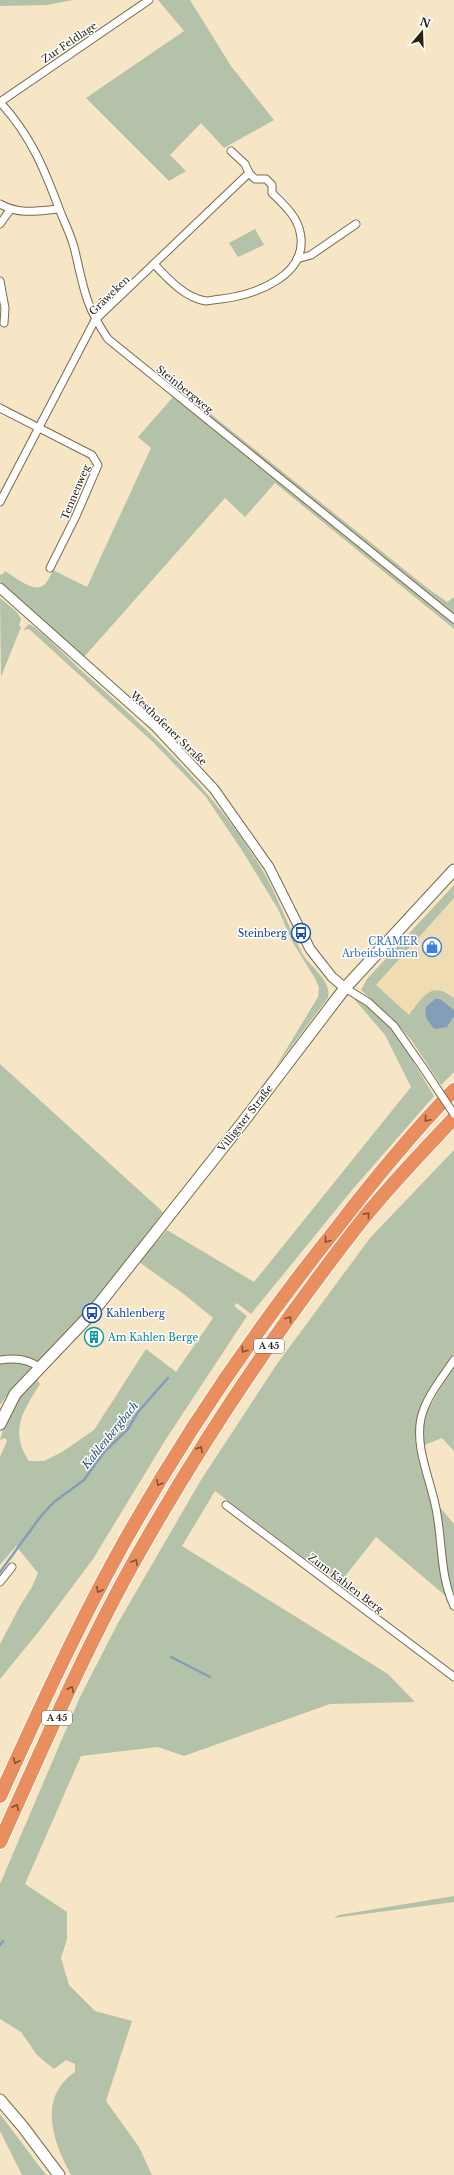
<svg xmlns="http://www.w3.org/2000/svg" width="454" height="2175" viewBox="0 0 454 2175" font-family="'Libre Baskerville',serif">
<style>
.built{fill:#efdcb3}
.green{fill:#b4c2a9}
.water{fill:#829eb8}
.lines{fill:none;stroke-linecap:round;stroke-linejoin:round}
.stream{stroke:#829eb8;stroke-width:2.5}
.minor-casing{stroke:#786a4c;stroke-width:9}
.tertiary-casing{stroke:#786a4c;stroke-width:11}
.secondary-casing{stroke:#786a4c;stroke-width:13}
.motorway-casing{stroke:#fff;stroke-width:16}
.minor{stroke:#fff;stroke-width:7}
.tertiary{stroke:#fff;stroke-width:9}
.secondary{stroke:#fff;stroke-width:11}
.motorway{stroke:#e98f5f;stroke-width:14}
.minor-bridge-casing{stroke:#786a4c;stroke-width:9;stroke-linecap:butt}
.minor-bridge{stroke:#fff;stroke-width:7}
.oneway{stroke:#7f5336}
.labels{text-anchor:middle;stroke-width:3;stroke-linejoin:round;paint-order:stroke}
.shield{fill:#fff;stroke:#68645b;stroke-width:1}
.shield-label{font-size:9px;font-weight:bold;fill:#282215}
.street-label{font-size:10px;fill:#282215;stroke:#fff}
.transit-label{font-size:10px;fill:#164399;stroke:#fff;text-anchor:end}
.shop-label{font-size:10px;fill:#366cbe;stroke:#fff;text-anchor:end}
.culture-label{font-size:10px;fill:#0d838f;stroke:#fff;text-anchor:start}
.water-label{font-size:11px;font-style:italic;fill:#214e73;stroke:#fff}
</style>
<rect width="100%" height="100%" fill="#f6e6c5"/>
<path class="built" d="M 454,898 L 454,998 L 446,991 L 409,1015 L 376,985 Z"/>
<g class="green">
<path d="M 0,0 L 73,0 L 47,5 L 0,6 Z"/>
<path d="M 158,0 L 190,0 L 231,66 L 274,120 L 224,148 L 201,123 L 170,155 L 186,171 L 169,181 L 86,98 L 184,31 Z"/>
<path d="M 255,229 L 264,245 L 238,257 L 229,243 Z"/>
<path d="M 190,395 L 202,407 L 426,587 L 447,602 L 454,597 L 454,616 L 184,399 Z"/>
<path d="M 173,397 L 454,623 L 454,629 L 275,483 L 245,517 L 225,498 L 84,657 L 0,581 L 0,574 L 2,575 L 5,571 C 14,576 35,595 45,584 C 49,580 51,574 53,570 L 87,587 L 151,448 L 138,437 Z"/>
<path d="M 0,598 L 17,612 L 21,619 L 19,626 L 21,627 L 1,677 Z"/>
<path d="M 29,624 C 40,629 72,662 83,672 C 150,731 213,790 260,866 C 277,894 287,924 302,953 C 310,967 332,980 328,998 L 275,1068 L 318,997 L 319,988 L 316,980 L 292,941 L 278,909 L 243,852 L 206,797 L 154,743 L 29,629 L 23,630 Z"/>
<path d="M 454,885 L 454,898 L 376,985 L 409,1015 C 423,997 431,980 454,998 L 454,1072 L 441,1085 L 412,1041 L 393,1019 L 361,990 L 367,979 Z"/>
<path d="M 356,998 L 393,1028 L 434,1096 L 352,1190 L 251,1314 L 237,1303 L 234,1306 L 247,1316 L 166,1439 L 93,1559 L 40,1630 L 0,1679 L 0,1644 L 20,1606 L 32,1587 L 38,1573 L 16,1546 L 0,1565 L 0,1457 L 7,1441 L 5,1438 L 0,1440 L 10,1407 L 36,1378 L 40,1384 C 23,1411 9,1431 29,1461 L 44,1461 L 62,1452 L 94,1430 L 146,1349 L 176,1372 L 213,1318 L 185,1295 L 139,1262 L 167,1230 L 254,1282 L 411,1087 L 385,1035 L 354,999 Z"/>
<path d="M 0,1064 L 163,1212 C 134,1252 103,1292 70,1329 C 47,1355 20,1376 0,1405 Z"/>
<path d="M 454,1150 L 454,1354 L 419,1410 L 427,1412 L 454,1363 L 454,1451 L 442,1438 L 417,1448 L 432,1498 L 454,1524 L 454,1603 L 376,1537 L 339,1584 L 215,1491 L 182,1546 L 388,1674 L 415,1702 L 330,1704 L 184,1756 L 158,1747 L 81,1756 L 25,1884 L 67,1912 L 67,1939 L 61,1958 L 69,1985 L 95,2011 L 132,2021 L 106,2101 L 139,2147 L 152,2175 L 71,2175 C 53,2142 37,2098 75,2072 L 75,2064 L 66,2060 L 54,2069 L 37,2055 L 21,2032 L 0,2019 L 0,1884 L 80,1697 L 118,1623 L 201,1480 L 277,1364 L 370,1238 Z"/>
<path d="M 454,1896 L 454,1902 L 334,1918 L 339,1915 Z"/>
<path d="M 0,2114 L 46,2175 L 22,2175 L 0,2131 Z"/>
</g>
<path class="water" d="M 435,999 L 440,999 L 454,1010 L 454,1016 L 447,1027 L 435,1029 C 428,1022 424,1018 426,1007 Z"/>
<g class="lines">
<g class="stream">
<path d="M 0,1572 L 41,1516 L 54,1502 L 84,1480 L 104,1452 L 128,1429 L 138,1412 L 168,1378"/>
<path d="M 171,1657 L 210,1677"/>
<path d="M 0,1945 L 3,1941"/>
</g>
<g class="minor-casing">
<g id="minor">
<path d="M 0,102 C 31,136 44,168 60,211 C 65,224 72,237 75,251 C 84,289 85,305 108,339 L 454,619"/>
<path d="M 0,102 L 149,0"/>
<path d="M 0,204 C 19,215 38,211 59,209"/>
<path d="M 0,224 L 10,210"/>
<path d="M 297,259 L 311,255 L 356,224"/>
<path d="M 154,264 C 167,278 185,298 206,301 C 211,301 217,299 221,299 C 254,295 310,276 300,232 C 297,216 283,204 272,193 L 272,185 L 266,179 L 255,179 L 249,173 L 245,164 L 231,151"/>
<path d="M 0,281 L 5,308 L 4,323"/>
<path d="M 0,408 L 92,455 L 98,465 L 76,516 L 50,568"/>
<path d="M 0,502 L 95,320 L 249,173"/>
<path d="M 345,988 L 368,1002 L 394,1026 L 424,1069"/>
<path d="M 0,1360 C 13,1358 29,1359 40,1368"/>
<path d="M 454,1360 C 442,1378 426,1397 421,1418 C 415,1447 429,1476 435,1504 C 443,1537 439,1575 454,1606"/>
<path d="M 226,1505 L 454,1677"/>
<path d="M 0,1582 L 12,1567"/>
</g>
</g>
<g class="tertiary-casing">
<path id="tertiary" d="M 0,588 L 156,727 L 214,789 L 269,867 L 310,949 L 332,977 L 345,988"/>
</g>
<g class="secondary-casing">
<g id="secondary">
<path d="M 0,1424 L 15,1394 L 92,1313 L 243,1122 L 345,988 L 454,870"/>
<path d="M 0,2100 L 23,2127 L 59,2175"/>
</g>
</g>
<g class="motorway-casing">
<g id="motorway">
<path d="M 0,1796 C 41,1706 82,1616 131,1530 C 191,1424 260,1324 336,1229 C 373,1181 412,1133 454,1090"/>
<path d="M 0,1842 C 43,1747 85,1649 136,1558 C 202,1441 276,1330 359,1224 C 388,1187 422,1152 454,1118"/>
</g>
</g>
<use href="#minor" class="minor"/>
<use href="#tertiary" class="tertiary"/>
<use href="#secondary" class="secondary"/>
<use href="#motorway" class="motorway"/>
<g class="minor-bridge-casing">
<path id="minor-bridge" d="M 424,1069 L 454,1114"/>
</g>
<use href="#minor-bridge" class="minor-bridge"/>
</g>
<defs><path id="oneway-chevron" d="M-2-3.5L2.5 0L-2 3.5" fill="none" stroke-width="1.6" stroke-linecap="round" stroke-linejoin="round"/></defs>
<g class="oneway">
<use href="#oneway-chevron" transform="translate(427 1119) rotate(130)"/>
<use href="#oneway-chevron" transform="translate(367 1215) rotate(-49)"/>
<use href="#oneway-chevron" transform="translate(327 1240) rotate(128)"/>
<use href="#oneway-chevron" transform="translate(289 1319) rotate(-53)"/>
<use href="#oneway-chevron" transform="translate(244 1350) rotate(124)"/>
<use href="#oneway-chevron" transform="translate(200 1449) rotate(-58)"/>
<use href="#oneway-chevron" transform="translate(159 1483) rotate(120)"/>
<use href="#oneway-chevron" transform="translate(135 1562) rotate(-61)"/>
<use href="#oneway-chevron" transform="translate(99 1590) rotate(117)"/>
<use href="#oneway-chevron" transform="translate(71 1689) rotate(-64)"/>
<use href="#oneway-chevron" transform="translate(16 1761) rotate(114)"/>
<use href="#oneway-chevron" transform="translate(16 1807) rotate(-65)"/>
</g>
<defs>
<g id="bus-ring" transform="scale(1)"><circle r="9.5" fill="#fff" stroke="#1a4fb4" stroke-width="1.5"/><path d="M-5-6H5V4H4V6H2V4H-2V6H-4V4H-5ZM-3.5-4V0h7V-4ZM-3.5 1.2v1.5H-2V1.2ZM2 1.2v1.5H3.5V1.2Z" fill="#1a4fb4"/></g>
<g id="shop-ring" transform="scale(1)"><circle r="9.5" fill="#fff" stroke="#3f7fe0" stroke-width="1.5"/><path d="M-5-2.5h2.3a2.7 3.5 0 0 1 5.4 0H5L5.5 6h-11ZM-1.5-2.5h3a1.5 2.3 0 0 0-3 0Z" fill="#3f7fe0"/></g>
<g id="building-ring" transform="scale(1)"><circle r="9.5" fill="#fff" stroke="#0f9aa8" stroke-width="1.5"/><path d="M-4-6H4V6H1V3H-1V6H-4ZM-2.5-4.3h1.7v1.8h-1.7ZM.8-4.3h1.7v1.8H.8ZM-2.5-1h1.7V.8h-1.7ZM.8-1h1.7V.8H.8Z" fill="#0f9aa8"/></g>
</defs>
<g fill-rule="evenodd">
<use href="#bus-ring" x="301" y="933"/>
<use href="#shop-ring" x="432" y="947"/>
<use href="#bus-ring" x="92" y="1313"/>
<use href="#building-ring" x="94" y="1337"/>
</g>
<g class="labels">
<g class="shield">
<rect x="254" y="1339" width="30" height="14" rx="3"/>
<rect x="42" y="1711" width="30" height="14" rx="3"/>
</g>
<g class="shield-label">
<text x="269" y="1349">A 45</text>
<text x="57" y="1721">A 45</text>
</g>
<g class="street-label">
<text transform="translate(69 42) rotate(-34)" y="4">Zur Feldlage</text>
<text transform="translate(109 295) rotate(-44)" y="4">Gräweken</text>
<text transform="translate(185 389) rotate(39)" y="4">Steinbergweg</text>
<text transform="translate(75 492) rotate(-67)" y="4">Tennenweg</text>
<text transform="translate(169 728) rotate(44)" y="4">Westhofener Straße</text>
<text transform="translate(245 1118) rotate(-52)" y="4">Villigster Straße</text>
<text transform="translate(346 1583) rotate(37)" y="4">Zum Kahlen Berg</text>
</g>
<g class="transit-label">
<text x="287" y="937">Steinberg</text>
<text x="106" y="1317" text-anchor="start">Kahlenberg</text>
</g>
<g class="shop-label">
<text x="418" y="945">CRAMER<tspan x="418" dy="12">Arbeitsbühnen</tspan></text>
</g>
<g class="culture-label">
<text x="108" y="1341">Am Kahlen Berge</text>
</g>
<g class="water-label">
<text transform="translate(110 1435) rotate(-51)" y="4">Kahlenbergbach</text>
</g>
</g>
<g transform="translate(422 32) rotate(19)" stroke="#ffffff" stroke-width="3" paint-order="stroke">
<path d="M0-3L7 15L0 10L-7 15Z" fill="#282215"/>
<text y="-6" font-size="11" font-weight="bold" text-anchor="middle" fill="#282215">N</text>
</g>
</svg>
